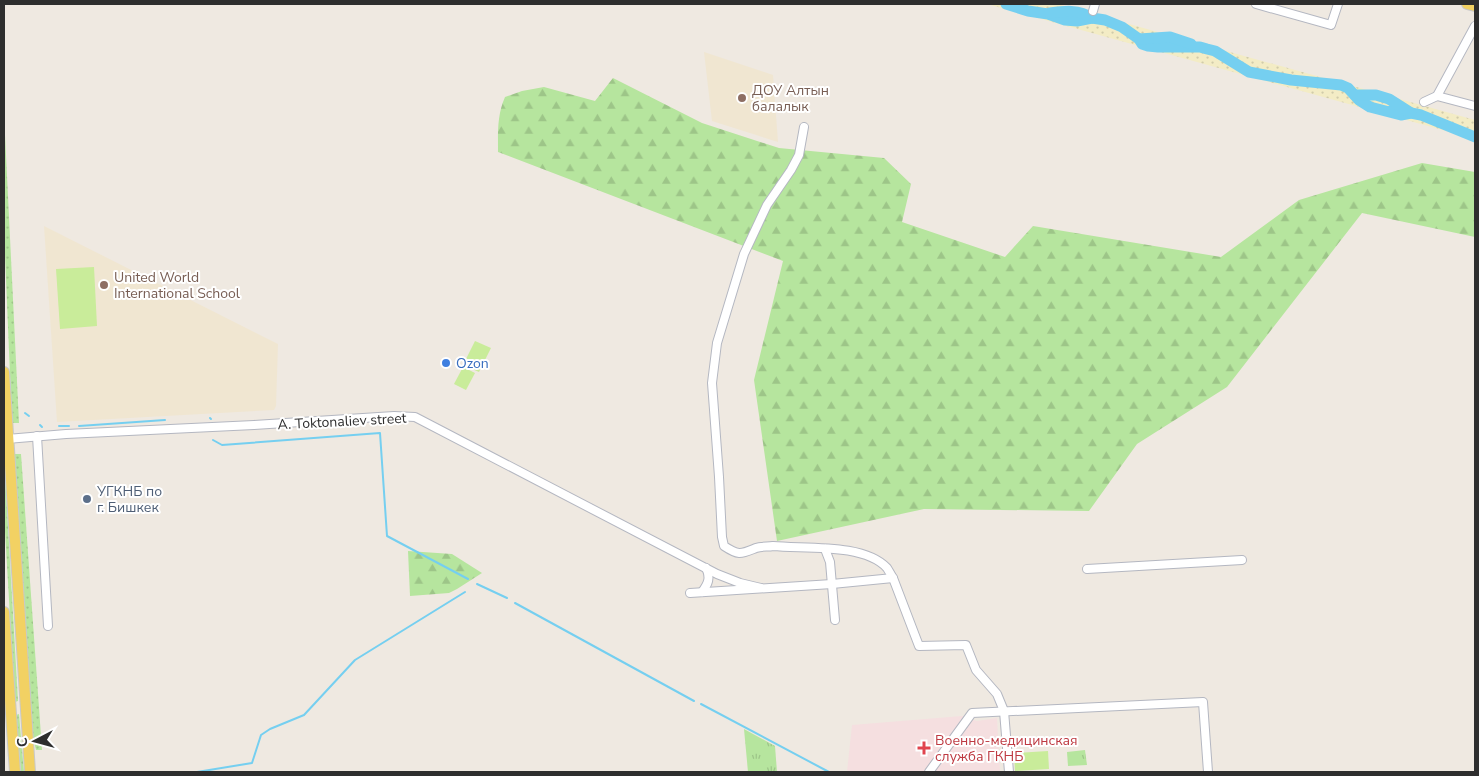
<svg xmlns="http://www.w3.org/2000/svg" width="1479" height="776" viewBox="0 0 1479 776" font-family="'Nunito Sans',sans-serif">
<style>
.education{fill:#f0e6d1}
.medical{fill:#f5dfe0}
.grass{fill:url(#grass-dots)}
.forest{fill:url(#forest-firs)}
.sand{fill:url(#sand-dots)}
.park{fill:url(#park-tufts)}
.pitch{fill:#c9ec9a}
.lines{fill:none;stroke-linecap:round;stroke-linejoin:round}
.stream{stroke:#75cff0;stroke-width:2}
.river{stroke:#75cff0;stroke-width:11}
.minor-casing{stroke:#b4b7c1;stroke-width:10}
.major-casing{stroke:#c9c9c9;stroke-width:12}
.minor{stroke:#fff;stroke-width:8}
.major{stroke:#f2d163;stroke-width:10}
.education-dot{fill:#8d6e63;stroke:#fff;stroke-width:2}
.shop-dot{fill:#3f7fe0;stroke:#fff;stroke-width:2}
.service-dot{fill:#5c6f8a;stroke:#fff;stroke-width:2}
.health-dot{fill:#e0444e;stroke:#fff;stroke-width:2}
.labels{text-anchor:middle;stroke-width:4;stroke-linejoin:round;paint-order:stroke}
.education-label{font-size:14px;fill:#785e54;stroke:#fff;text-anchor:start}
.shop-label{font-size:14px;fill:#366cbe;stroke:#fff;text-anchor:start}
.street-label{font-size:14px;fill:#2e2e2e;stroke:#fff}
.service-label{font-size:14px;fill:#4e5e75;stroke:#fff;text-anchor:start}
.health-label{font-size:14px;fill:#be3a42;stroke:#fff;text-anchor:start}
</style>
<defs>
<pattern id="grass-dots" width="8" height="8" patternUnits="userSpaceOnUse" patternTransform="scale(1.25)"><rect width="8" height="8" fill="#b6e59e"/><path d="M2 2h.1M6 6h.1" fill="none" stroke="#9dc588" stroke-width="1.8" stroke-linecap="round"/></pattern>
<pattern id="forest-firs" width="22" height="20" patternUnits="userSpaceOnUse" patternTransform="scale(1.25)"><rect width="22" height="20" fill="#b6e59e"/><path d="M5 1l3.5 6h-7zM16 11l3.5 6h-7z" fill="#9dc588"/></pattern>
<pattern id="sand-dots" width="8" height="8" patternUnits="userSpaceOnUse" patternTransform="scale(1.25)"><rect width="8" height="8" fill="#f3ecc5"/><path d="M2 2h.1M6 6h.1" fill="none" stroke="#d1cbaa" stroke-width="1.8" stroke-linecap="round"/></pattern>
<pattern id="park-tufts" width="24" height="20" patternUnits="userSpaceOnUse" patternTransform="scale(1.25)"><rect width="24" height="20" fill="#b6e59e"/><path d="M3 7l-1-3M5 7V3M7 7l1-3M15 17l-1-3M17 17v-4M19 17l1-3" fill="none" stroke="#9dc588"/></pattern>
</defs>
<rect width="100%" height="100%" fill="#efe9e1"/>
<g class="education">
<path d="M 704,52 L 773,75 L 778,142 L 712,121 Z"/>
<path d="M 44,226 L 278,344 L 276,406 L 274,410 L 57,422 Z"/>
</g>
<path class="medical" d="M 962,716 L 977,721 L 997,718 L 1000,772 L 847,772 L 852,725 Z"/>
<g class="grass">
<path d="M 4,114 L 19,423 L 12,423 L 4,231 Z"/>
<path d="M 14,454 L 21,454 L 42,750 L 36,750 L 33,738 Z"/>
<path d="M 4,457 L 18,701 L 15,702 L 4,514 Z"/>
<path d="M 19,714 L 24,772 L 21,772 L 16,715 Z"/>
</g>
<g class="forest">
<path d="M 613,78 L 702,123 L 779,148 L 884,158 L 911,184 L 902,222 L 1005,257 L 1033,226 L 1221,257 L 1299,200 L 1422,163 L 1475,172 L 1475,237 L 1362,213 L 1227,387 L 1137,444 L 1089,511 L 924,509 L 777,541 L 754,380 L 783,261 L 498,152 C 498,133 497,115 505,97 L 522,91 L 544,87 L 595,101 Z"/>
<path d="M 408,551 L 452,554 L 482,573 L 457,589 L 449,593 L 410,596 Z"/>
</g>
<path class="sand" d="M 987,4 L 1057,4 L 1475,120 L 1475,139 Z"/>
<g class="park">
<path d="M 744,729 L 775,746 L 777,772 L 748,772 Z"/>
<path d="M 1085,750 L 1087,765 L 1068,766 L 1067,752 Z"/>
</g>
<g class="pitch">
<path d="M 94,267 L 97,326 L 60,329 L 56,269 Z"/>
<path d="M 475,341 L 491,348 L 479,372 L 463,365 Z"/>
<path d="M 463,367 L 475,373 L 466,390 L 454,384 Z"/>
<path d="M 1048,751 L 1049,769 L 1015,771 L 1014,753 Z"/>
</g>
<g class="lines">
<g class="stream">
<path d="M 1375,109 L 1397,106"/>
<path d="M 25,413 L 29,416"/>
<path d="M 210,418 L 211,419"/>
<path d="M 40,425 L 42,427"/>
<path d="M 59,426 L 69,426"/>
<path d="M 79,426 L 165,420"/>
<path d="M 213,440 L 222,445 L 380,433 L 387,536 L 468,579"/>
<path d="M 477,584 L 507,598"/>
<path d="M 515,603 L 694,701"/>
<path d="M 701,704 L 829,772"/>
<path d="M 197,772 L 252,763 L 261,735 L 270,729 L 304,715 L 355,660 L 465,592"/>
</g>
<g class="river">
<path d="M 1006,4 L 1028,11 L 1048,14 L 1065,20 L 1077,21 L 1092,18 L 1105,20 L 1122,27 L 1139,39 L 1142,44 L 1148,46 L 1158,47 L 1200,47 L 1207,49 L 1215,51 L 1249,72 L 1291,80 L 1341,85 L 1348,88 L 1359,100 L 1370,107 L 1401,115 L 1411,113 L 1421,115 L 1475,137"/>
<path d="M 1050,13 C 1064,11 1079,9 1092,18"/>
<path d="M 1139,39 L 1170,37 L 1191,44"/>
<path d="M 1355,95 L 1376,95 L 1389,99 L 1411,113"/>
</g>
<g class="minor-casing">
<g id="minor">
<path d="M 1256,4 L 1331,25 L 1338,4"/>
<path d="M 1093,11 L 1095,4"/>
<path d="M 1437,96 L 1475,106"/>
<path d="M 1424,102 L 1437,96 L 1475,26"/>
<path d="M 804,127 L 799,155 L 791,170 L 767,205 L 744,254 L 717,343 L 712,383 L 719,477 L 722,537 L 724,546 C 739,556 741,554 756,548 C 761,546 768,547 773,546 C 805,549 864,543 887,568 C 889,571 891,575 893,578 L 919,646 L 966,645 L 976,670 L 997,694 L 1004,711 L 1009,772"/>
<path d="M 37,436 L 48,626"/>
<path d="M 7,439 L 66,434 L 254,425 L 394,416 L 415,417 L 717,574 L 740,583 L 761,588"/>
<path d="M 825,549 L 830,562 L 835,620"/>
<path d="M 1087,569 L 1242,560"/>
<path d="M 702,592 C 708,584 711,578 706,568"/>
<path d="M 690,593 L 832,584 L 893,578"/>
<path d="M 929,772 L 972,713 L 1203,702 L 1208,772"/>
</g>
</g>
<g class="major-casing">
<g id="major">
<path d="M 1467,4 L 1475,6"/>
<path d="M 4,372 L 30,772"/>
<path d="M 4,612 L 15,772"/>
</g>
</g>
<use href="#minor" class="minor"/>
<use href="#major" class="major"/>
</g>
<g class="education-dot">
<circle cx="742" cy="98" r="5"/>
<circle cx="104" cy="285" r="5"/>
</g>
<circle class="shop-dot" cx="446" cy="363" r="5"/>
<circle class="service-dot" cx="87" cy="499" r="5"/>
<path class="health-dot" d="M921.5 740.5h5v5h5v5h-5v5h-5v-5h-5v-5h5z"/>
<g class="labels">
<g class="education-label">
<text x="752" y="95">ДОУ Алтын<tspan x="752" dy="16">балалык</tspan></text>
<text x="114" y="282">United World<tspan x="114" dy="16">International School</tspan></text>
</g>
<g class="shop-label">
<text x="456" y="368">Ozon</text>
</g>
<g class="street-label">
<text transform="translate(342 421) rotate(-3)" y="5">A. Toktonaliev street</text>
</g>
<g class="service-label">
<text x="97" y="496">УГКНБ по<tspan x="97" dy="16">г. Бишкек</tspan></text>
</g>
<g class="health-label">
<text x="935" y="745">Военно-медицинская<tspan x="935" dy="16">служба ГКНБ</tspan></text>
</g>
</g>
<rect width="1479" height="776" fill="none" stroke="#2e2e2e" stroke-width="10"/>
<g transform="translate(35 741) rotate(264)" stroke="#ffffff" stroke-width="4" paint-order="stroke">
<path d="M0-4L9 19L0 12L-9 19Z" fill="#2e2e2e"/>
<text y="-8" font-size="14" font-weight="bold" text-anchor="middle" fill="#2e2e2e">С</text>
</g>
</svg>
